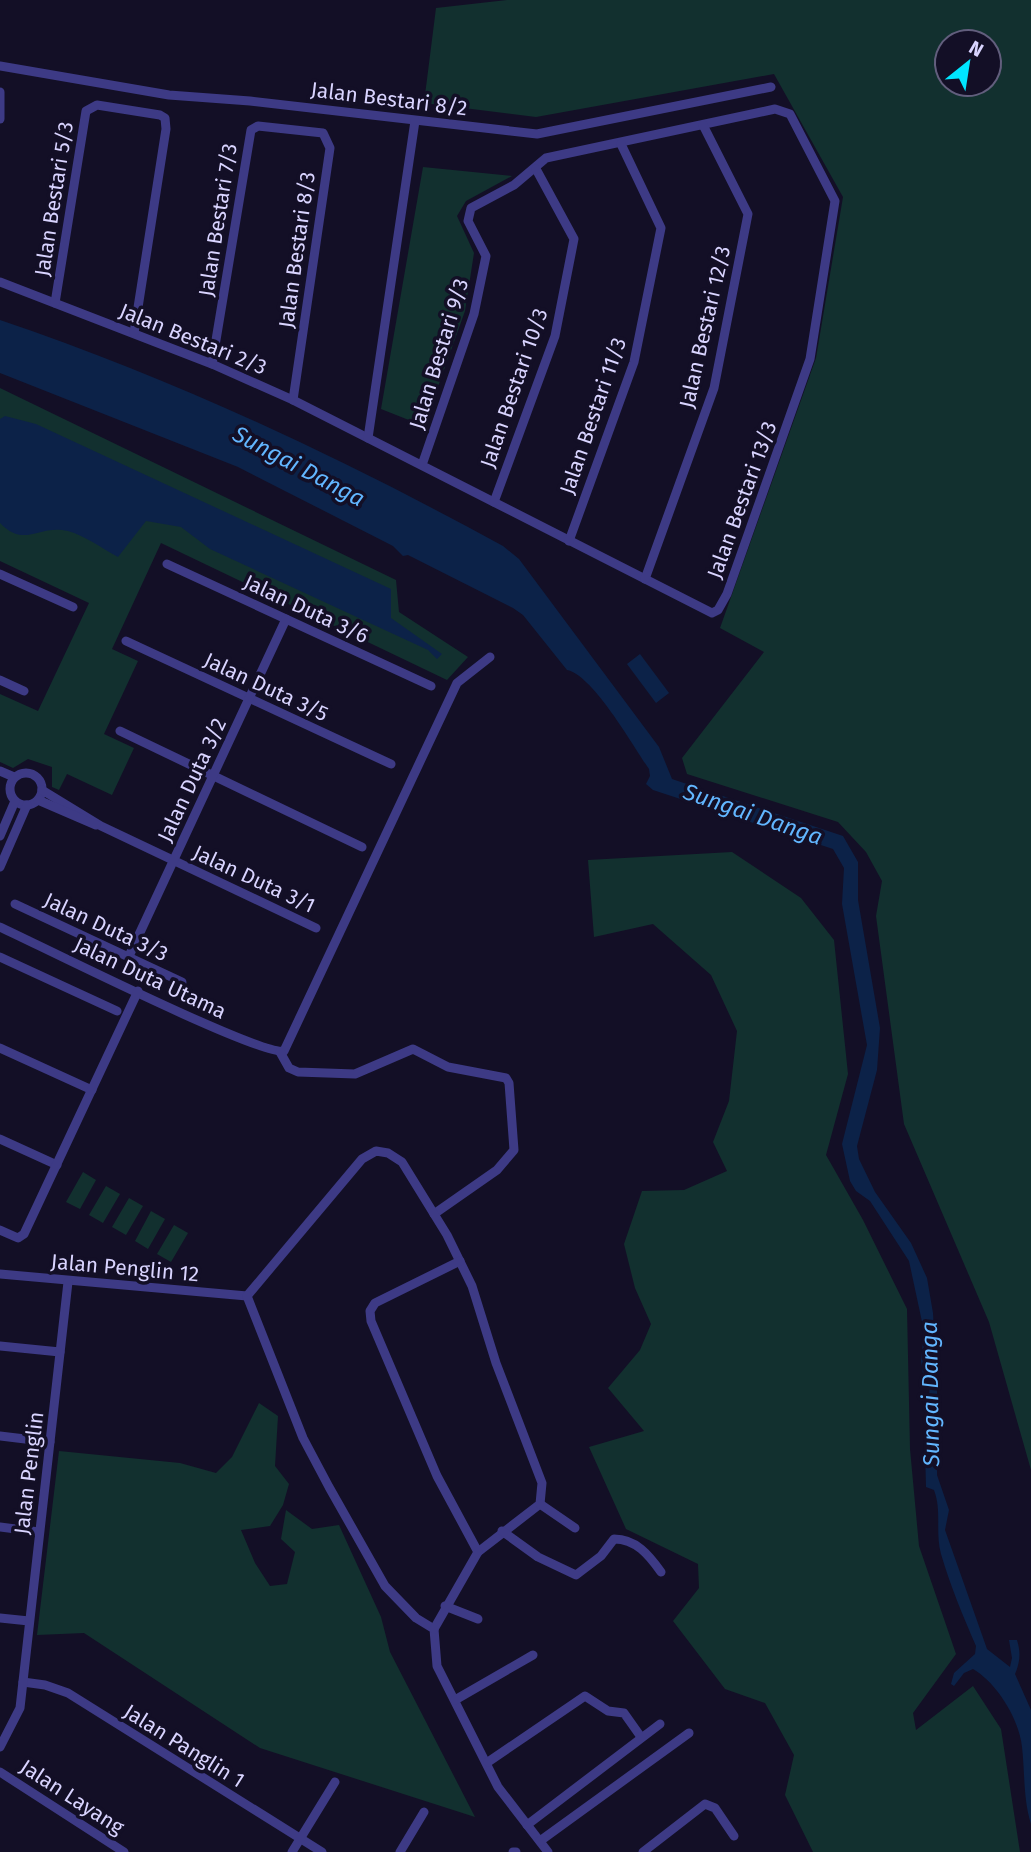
<svg xmlns="http://www.w3.org/2000/svg" width="1031" height="1852" viewBox="0 0 1031 1852" font-family="'Fira Sans',sans-serif">
<style>
.green{fill:#12302f;fill-rule:evenodd}
.water{fill:#0c2248}
.lines{fill:none;stroke-linecap:round;stroke-linejoin:round}
.street{stroke:#3d3a85;stroke-width:9}
.labels{text-anchor:middle;stroke-width:7;stroke-linejoin:round;paint-order:stroke}
.street-label{font-size:21px;fill:#d9d4ff;stroke:#130f26}
.water-label{font-size:23px;font-style:italic;fill:#62b6ff;stroke:#130f26}
</style>
<rect width="100%" height="100%" fill="#130f26"/>
<g class="green">
<path d="M 507,0 L 1031,0 L 1031,1470 L 989,1322 L 904,1124 L 876,916 L 882,881 L 866,852 L 838,822 L 687,774 L 682,758 L 764,652 L 720,628 L 816,358 L 843,197 L 774,74 L 536,117 L 424,103 L 436,8 ZM 947,42 L 989,42 L 989,84 L 947,84 Z"/>
<path d="M 423,167 L 512,176 L 466,201 L 457,216 L 474,253 L 465,311 L 424,426 L 381,409 Z"/>
<path d="M 0,388 L 396,580 L 399,612 L 468,657 L 447,680 L 161,543 L 112,649 L 138,661 L 104,734 L 134,748 L 112,795 L 67,774 L 59,790 L 52,787 L 52,767 L 28,759 L 13,768 L 0,762 L 0,694 L 38,711 L 89,603 L 0,561 Z"/>
<path d="M 732,852 L 801,898 L 834,940 L 848,1074 L 826,1155 L 863,1220 L 907,1309 L 910,1449 L 919,1546 L 956,1654 L 913,1713 L 916,1730 L 973,1686 L 1001,1729 L 1020,1852 L 813,1852 L 785,1795 L 794,1755 L 765,1703 L 725,1689 L 673,1621 L 699,1588 L 698,1564 L 626,1529 L 589,1447 L 644,1431 L 608,1388 L 640,1350 L 651,1324 L 635,1288 L 624,1244 L 642,1191 L 684,1190 L 727,1171 L 713,1142 L 729,1101 L 737,1031 L 711,975 L 653,924 L 594,937 L 588,860 Z"/>
<path d="M 83,1172 L 96,1180 L 80,1209 L 66,1202 Z"/>
<path d="M 106,1186 L 120,1194 L 103,1223 L 89,1215 Z"/>
<path d="M 129,1198 L 143,1206 L 126,1235 L 112,1227 Z"/>
<path d="M 151,1211 L 165,1219 L 148,1249 L 135,1241 Z"/>
<path d="M 174,1225 L 188,1233 L 171,1262 L 157,1254 Z"/>
<path d="M 259,1403 L 278,1416 L 275,1466 L 289,1484 L 283,1505 L 270,1526 L 241,1530 L 255,1563 L 270,1586 L 287,1584 L 295,1552 L 281,1539 L 286,1510 L 312,1529 L 339,1525 L 381,1617 L 390,1652 L 475,1817 L 260,1748 L 84,1633 L 37,1635 L 59,1451 L 180,1463 L 216,1473 L 232,1457 Z"/>
</g>
<g class="water">
<path d="M 0,320 C 175,379 340,457 503,546 L 519,559 L 659,747 L 672,779 L 843,836 L 858,862 L 858,900 L 880,1028 L 877,1070 L 857,1146 L 859,1159 L 875,1192 L 911,1243 L 927,1278 L 933,1313 L 937,1389 L 937,1475 L 949,1510 L 945,1530 L 987,1649 L 1010,1667 L 1012,1658 L 1009,1640 L 1017,1640 C 1021,1653 1020,1662 1015,1674 L 1031,1710 L 1031,1824 C 1023,1798 1025,1773 1022,1747 C 1019,1719 997,1683 973,1669 L 964,1673 L 954,1686 L 951,1684 L 954,1673 L 975,1654 L 976,1646 C 963,1616 950,1585 941,1554 C 935,1532 942,1511 934,1490 L 926,1487 L 925,1448 L 930,1383 L 924,1380 L 921,1361 L 924,1331 L 909,1261 L 870,1201 L 856,1191 L 850,1181 L 842,1144 L 867,1045 L 842,904 L 844,868 L 833,849 L 653,790 L 646,784 L 650,776 L 649,769 C 633,746 593,675 567,670 L 523,615 L 513,608 L 408,555 L 403,556 L 393,546 L 238,467 L 0,373 Z"/>
<path d="M 5,416 L 36,424 L 391,589 L 391,618 L 442,654 L 437,659 L 428,650 L 210,549 L 181,527 L 146,521 L 118,557 C 103,549 84,535 68,531 C 38,524 25,549 0,523 L 0,419 Z"/>
<path d="M 640,654 L 669,693 L 656,703 L 627,664 Z"/>
</g>
<g class="lines">
<g class="street">
<path d="M 0,66 L 169,95 L 250,101 L 537,134 L 771,87"/>
<path d="M 0,92 L 0,119"/>
<path d="M 0,282 L 212,364 L 293,400 L 712,613 L 718,610 L 727,594 L 810,359 L 835,201 L 790,114 L 775,109 L 546,158 L 514,185 L 471,208 L 468,221 L 486,256 L 474,314 L 422,465"/>
<path d="M 55,303 L 86,111 L 97,105 L 160,115 L 165,118 L 166,129 L 134,333"/>
<path d="M 212,364 L 251,130 L 258,126 L 323,133 L 330,148 L 293,400"/>
<path d="M 368,438 L 415,121"/>
<path d="M 494,502 L 555,336 L 574,239 L 536,169"/>
<path d="M 569,541 L 634,362 L 661,228 L 621,144"/>
<path d="M 167,564 L 431,686"/>
<path d="M 0,574 L 73,607"/>
<path d="M 645,579 L 714,388 L 748,214 L 703,125"/>
<path d="M 126,641 L 391,764"/>
<path d="M 0,680 L 24,691"/>
<path d="M 120,731 L 362,847"/>
<path d="M 0,771 L 14,777"/>
<circle cx="26" cy="789" r="16"/>
<path d="M 42,790 L 101,826 L 316,928"/>
<path d="M 38,800 L 96,825"/>
<path d="M 0,836 L 15,801"/>
<path d="M 0,867 L 27,805"/>
<path d="M 15,904 L 182,982"/>
<path d="M 0,927 C 39,945 260,1056 284,1051 L 457,683 L 490,657"/>
<path d="M 129,956 L 286,619"/>
<path d="M 0,957 L 117,1011"/>
<path d="M 0,1048 L 92,1090"/>
<path d="M 280,1052 L 289,1068 L 298,1072 L 355,1074 L 413,1049 L 448,1067 L 506,1078 L 509,1083 L 514,1150 L 497,1170 L 434,1214"/>
<path d="M 0,1139 L 57,1165"/>
<path d="M 0,1230 L 18,1238 L 24,1234 L 138,991"/>
<path d="M 0,1274 L 247,1296"/>
<path d="M 247,1296 L 362,1159 L 376,1151 L 388,1153 L 402,1162 L 447,1235 L 472,1286 L 496,1363 L 542,1483 L 540,1504 L 478,1552"/>
<path d="M 247,1296 L 303,1438 L 329,1487 L 385,1586 L 416,1618 L 434,1629 L 437,1666 L 498,1787 L 548,1852"/>
<path d="M 0,1346 L 60,1352"/>
<path d="M 0,1436 L 50,1442"/>
<path d="M 540,1504 L 575,1528"/>
<path d="M 0,1527 L 39,1532"/>
<path d="M 502,1531 L 538,1557 L 576,1575 L 601,1556 L 614,1539 C 636,1539 649,1555 661,1572"/>
<path d="M 445,1606 L 478,1619"/>
<path d="M 0,1618 L 29,1621"/>
<path d="M 434,1629 L 478,1552 L 437,1476 L 371,1321 L 370,1311 L 375,1303 L 460,1261"/>
<path d="M 23,1682 L 45,1685 L 68,1693 L 322,1852"/>
<path d="M 455,1700 L 533,1655"/>
<path d="M 0,1747 L 20,1708 L 68,1282"/>
<path d="M 488,1762 L 585,1696 L 608,1711 L 624,1713 L 641,1737"/>
<path d="M 0,1772 L 124,1852"/>
<path d="M 527,1825 L 660,1724"/>
<path d="M 540,1841 L 689,1733"/>
<path d="M 292,1852 L 335,1782"/>
<path d="M 400,1852 L 424,1812"/>
<path d="M 513,1852 L 516,1852"/>
<path d="M 643,1852 L 705,1804 L 715,1808 L 734,1836"/>
</g>
</g>
<g class="labels">
<g class="street-label">
<text transform="translate(389 99) rotate(7)" y="7">Jalan Bestari 8/2</text>
<text transform="translate(54 199) rotate(-81)" y="7">Jalan Bestari 5/3</text>
<text transform="translate(218 220) rotate(-81)" y="7">Jalan Bestari 7/3</text>
<text transform="translate(297 250) rotate(-82)" y="7">Jalan Bestari 8/3</text>
<text transform="translate(705 327) rotate(-77)" y="7">Jalan Bestari 12/3</text>
<text transform="translate(193 339) rotate(22)" y="7">Jalan Bestari 2/3</text>
<text transform="translate(439 354) rotate(-73)" y="7">Jalan Bestari 9/3</text>
<text transform="translate(514 388) rotate(-71)" y="7">Jalan Bestari 10/3</text>
<text transform="translate(593 416) rotate(-71)" y="7">Jalan Bestari 11/3</text>
<text transform="translate(742 500) rotate(-70)" y="7">Jalan Bestari 13/3</text>
<text transform="translate(306 609) rotate(25)" y="7">Jalan Duta 3/6</text>
<text transform="translate(266 687) rotate(25)" y="7">Jalan Duta 3/5</text>
<text transform="translate(192 780) rotate(-65)" y="7">Jalan Duta 3/2</text>
<text transform="translate(254 879) rotate(25)" y="7">Jalan Duta 3/1</text>
<text transform="translate(106 927) rotate(25)" y="7">Jalan Duta 3/3</text>
<text transform="translate(150 978) rotate(25)" y="7">Jalan Duta Utama</text>
<text transform="translate(125 1268) rotate(5)" y="7">Jalan Penglin 12</text>
<text transform="translate(29 1473) rotate(-83)" y="7">Jalan Penglin</text>
<text transform="translate(184 1746) rotate(32)" y="7">Jalan Panglin 1</text>
<text transform="translate(72 1797) rotate(33)" y="7">Jalan Layang</text>
</g>
<g class="water-label">
<text transform="translate(299 466) rotate(28)" y="8">Sungai Danga</text>
<text transform="translate(753 814) rotate(19)" y="8">Sungai Danga</text>
<text transform="translate(930 1394) rotate(-91)" y="8">Sungai Danga</text>
</g>
</g>
<g transform="translate(968 63) rotate(30)"><circle r="33" fill="#130f26" stroke="#625e7d" stroke-width="2"/>
<path d="M0-5L12 26L0 18L-12 26Z" fill="#00e5ff"/>
<text y="-10" font-size="19" font-weight="bold" text-anchor="middle" fill="#d9d4ff">N</text>
</g>
</svg>
